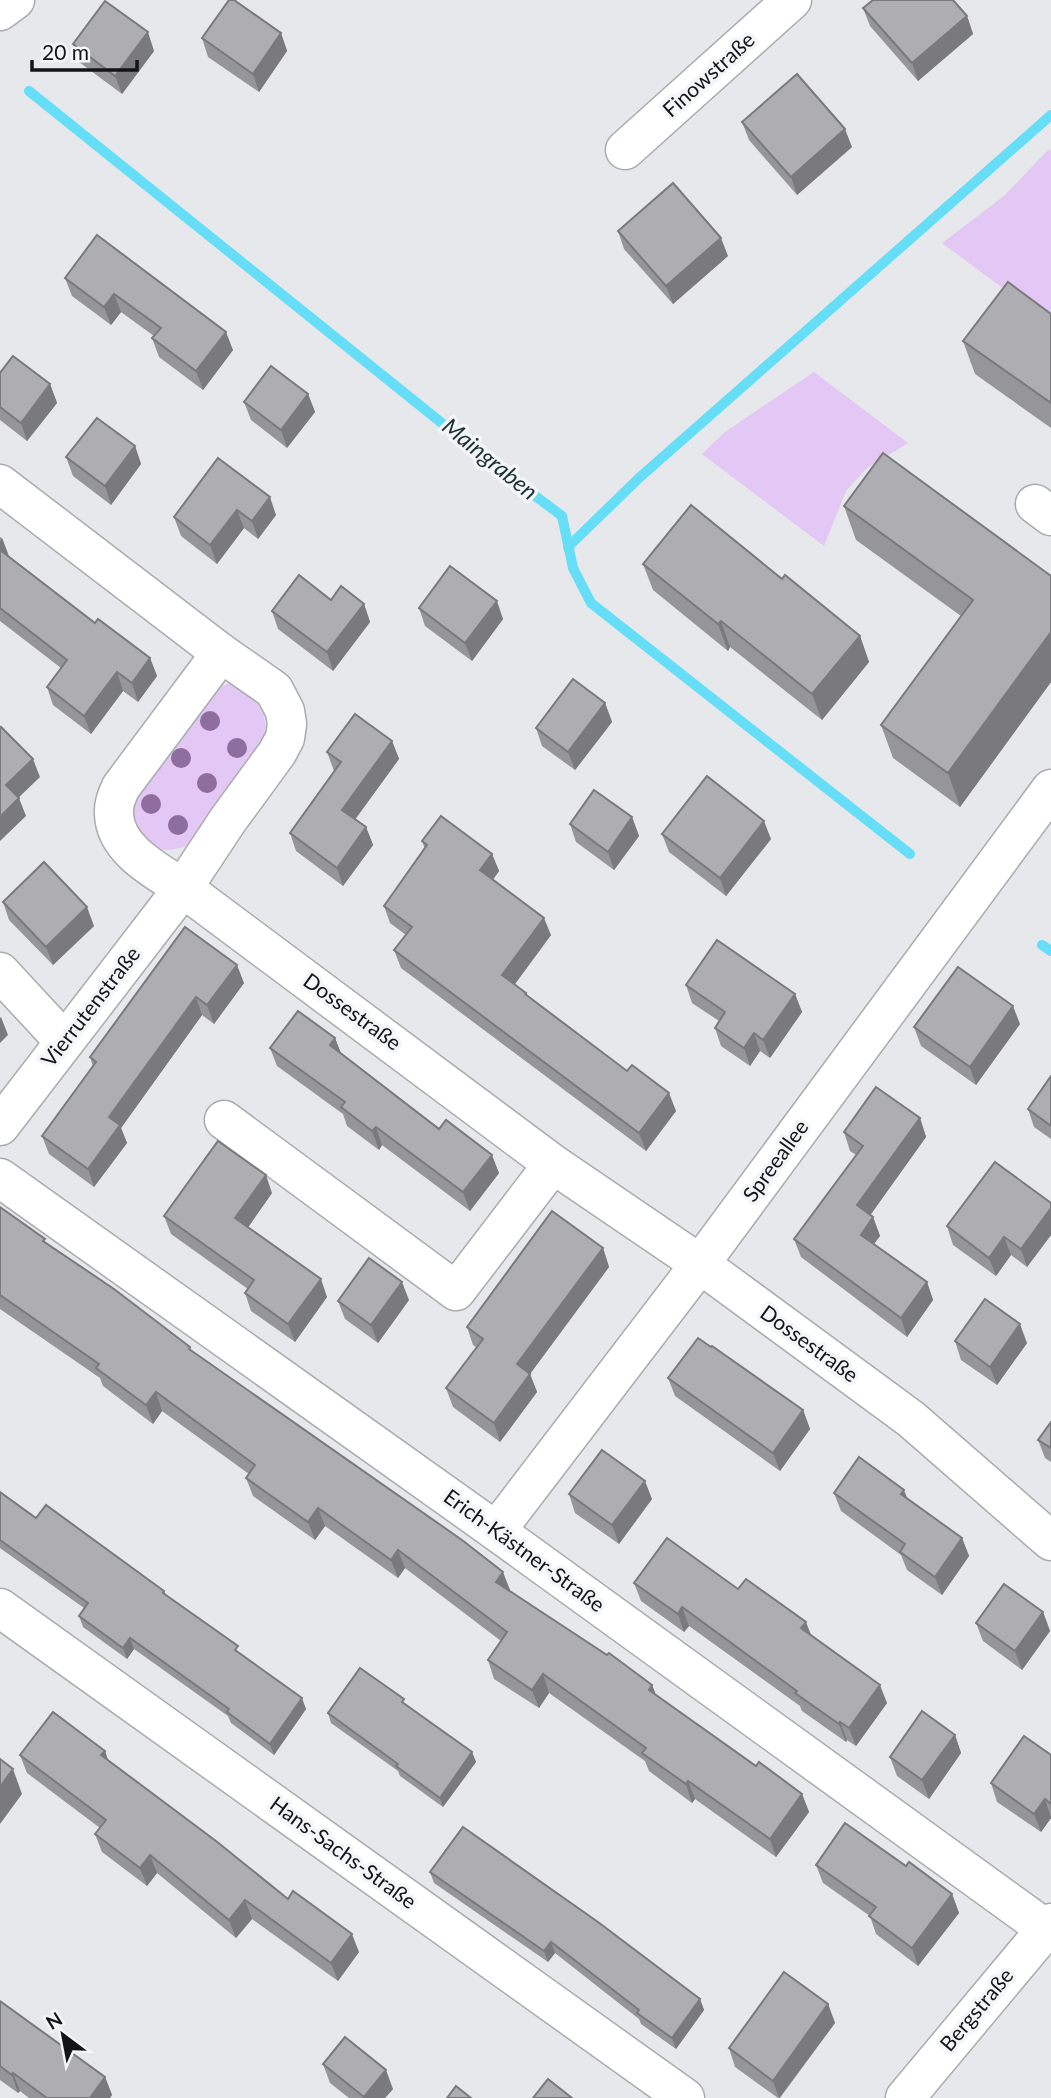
<svg xmlns="http://www.w3.org/2000/svg" width="1051" height="2098" viewBox="0 0 1051 2098" font-family="Lato,sans-serif">
<style>
.green{fill:#e3c7f5}
.lines{fill:none;stroke-linecap:round;stroke-linejoin:round}
.stream{stroke:#66def7;stroke-width:10}
.minor-casing{stroke:#a9abaf;stroke-width:41}
.minor{stroke:#fff;stroke-width:38}
.tree{fill:#8e6d9f}
.wall{fill:#969699}
.shaded-wall{fill:#7a7a7d}
.building{fill:#aeaeb2;stroke:#7a7a7d;stroke-width:2}
.labels{text-anchor:middle;stroke-width:7;stroke-linejoin:round;paint-order:stroke}
.street-label{font-size:21px;fill:#131415;stroke:#f3f5f9}
.water-label{font-size:23px;font-style:italic;fill:#1b3035;stroke:#f3f5f9}
</style>
<rect width="100%" height="100%" fill="#e6e8eb"/>
<g class="green">
<path d="M 1049,149 L 1051,151 L 1051,324 L 942,243 L 1004,196 Z"/>
<path d="M 814,372 L 908,443 L 867,468 L 846,491 L 824,546 L 702,454 L 725,432 Z"/>
<path d="M 229,683 C 292,713 260,754 230,795 C 220,809 210,827 198,839 C 187,849 171,850 157,850 L 133,827 L 130,804 L 202,695 Z"/>
</g>
<g class="lines">
<g class="stream">
<path d="M 29,91 L 494,465 L 562,516 L 573,568 L 591,603 L 910,854"/>
<path d="M 568,547 L 639,478 L 1051,115"/>
<path d="M 1042,945 L 1051,951"/>
</g>
<g class="minor-casing">
<g id="minor">
<path d="M 0,11 L 15,0"/>
<path d="M 625,150 L 792,0"/>
<path d="M 0,484 L 221,653 L 274,690 L 285,711 L 287,724 L 285,738 L 277,753 L 228,820 L 183,888 L 553,1164 L 700,1264 L 911,1419 L 1051,1541"/>
<path d="M 1035,504 L 1051,516"/>
<path d="M 0,972 L 64,1041"/>
<path d="M 224,1120 L 456,1291 L 553,1164"/>
<path d="M 0,1126 L 183,888 C 157,871 115,850 114,814 C 113,804 117,795 121,787 L 221,653"/>
<path d="M 0,1178 L 496,1531 L 1046,1929"/>
<path d="M 496,1531 L 700,1264 L 1051,789"/>
<path d="M 0,1608 L 685,2098"/>
<path d="M 905,2098 L 1051,1923"/>
</g>
</g>
<use href="#minor" class="minor"/>
</g>
<g class="tree">
<circle cx="210" cy="721" r="10"/>
<circle cx="237" cy="748" r="10"/>
<circle cx="181" cy="758" r="10"/>
<circle cx="207" cy="783" r="10"/>
<circle cx="151" cy="804" r="10"/>
<circle cx="178" cy="825" r="10"/>
</g>
<g class="wall">
<path d="M 863,8 L 967,16 L 973,34 L 918,81 L 870,26 Z"/>
<path d="M 281,33 L 287,51 L 259,92 L 208,57 L 202,38 Z"/>
<path d="M 73,44 L 154,51 L 122,94 L 79,62 Z"/>
<path d="M 742,122 L 852,147 L 797,195 L 749,140 Z"/>
<path d="M 618,231 L 728,256 L 673,304 L 624,249 Z"/>
<path d="M 97,235 L 233,350 L 203,390 L 159,357 L 152,338 L 154,336 L 121,312 L 111,325 L 72,296 L 65,278 Z"/>
<path d="M 1051,314 L 1051,428 L 975,374 L 963,341 Z"/>
<path d="M 0,373 L 50,384 L 57,403 L 27,441 L 0,420 Z"/>
<path d="M 308,394 L 315,412 L 287,448 L 251,420 L 244,402 Z"/>
<path d="M 135,446 L 141,464 L 111,505 L 73,476 L 66,457 Z"/>
<path d="M 218,458 L 276,515 L 258,539 L 244,528 L 217,564 L 181,536 L 174,517 Z"/>
<path d="M 844,506 L 1051,576 L 1051,682 L 960,807 L 893,758 L 881,725 L 961,616 L 856,540 Z"/>
<path d="M 0,537 L 2,538 L 9,556 L 95,623 L 150,658 L 157,676 L 138,702 L 123,691 L 91,734 L 53,705 L 47,687 L 61,668 L 0,621 Z"/>
<path d="M 643,564 L 782,579 L 860,636 L 869,662 L 822,720 L 730,647 L 728,651 L 653,590 Z"/>
<path d="M 331,600 L 364,604 L 370,622 L 333,671 L 278,629 L 272,611 Z"/>
<path d="M 419,608 L 503,619 L 472,661 L 425,626 Z"/>
<path d="M 605,703 L 612,722 L 575,770 L 542,746 L 536,728 Z"/>
<path d="M 392,741 L 399,759 L 355,819 L 366,827 L 373,845 L 343,886 L 296,851 L 290,833 L 334,771 L 327,752 Z"/>
<path d="M 632,817 L 639,836 L 614,870 L 576,842 L 570,824 Z"/>
<path d="M 662,834 L 771,839 L 726,896 L 669,852 Z"/>
<path d="M 422,841 L 492,854 L 499,871 L 493,880 L 551,935 L 515,984 L 526,993 L 528,996 L 676,1111 L 646,1151 L 401,968 L 394,950 L 406,935 L 390,923 L 384,906 L 425,849 Z"/>
<path d="M 3,902 L 94,926 L 53,965 L 9,920 Z"/>
<path d="M 185,927 L 244,983 L 214,1024 L 202,1015 L 121,1128 L 127,1143 L 94,1187 L 49,1154 L 42,1136 L 93,1066 L 90,1057 Z"/>
<path d="M 686,985 L 795,994 L 802,1012 L 770,1058 L 760,1051 L 750,1066 L 721,1046 L 715,1028 L 719,1021 L 692,1003 Z"/>
<path d="M 1020,1024 L 976,1085 L 921,1046 L 914,1027 Z"/>
<path d="M 335,1038 L 341,1054 L 499,1173 L 470,1211 L 382,1145 L 379,1150 L 347,1126 L 343,1114 L 277,1066 L 270,1048 Z"/>
<path d="M 1051,1076 L 1051,1139 L 1034,1127 L 1028,1109 Z"/>
<path d="M 920,1118 L 926,1137 L 870,1215 L 873,1217 L 880,1236 L 874,1244 L 927,1282 L 933,1300 L 907,1337 L 801,1257 L 794,1239 L 856,1155 L 850,1151 L 844,1132 Z"/>
<path d="M 272,1193 L 248,1227 L 327,1297 L 295,1342 L 251,1311 L 245,1293 L 248,1289 L 171,1234 L 164,1216 Z"/>
<path d="M 1051,1203 L 1051,1235 L 1027,1267 L 1011,1255 L 996,1276 L 953,1245 L 947,1226 Z"/>
<path d="M 0,1207 L 46,1243 L 190,1347 L 191,1350 L 510,1590 L 509,1591 L 652,1685 L 656,1695 L 756,1766 L 802,1794 L 809,1812 L 776,1857 L 695,1799 L 692,1803 L 649,1771 L 645,1761 L 549,1693 L 539,1708 L 494,1679 L 488,1660 L 501,1641 L 405,1568 L 398,1578 L 325,1526 L 315,1540 L 253,1496 L 246,1478 L 249,1474 L 162,1411 L 153,1424 L 103,1386 L 100,1378 L 0,1309 Z"/>
<path d="M 603,1248 L 609,1267 L 530,1374 L 537,1392 L 500,1442 L 453,1407 L 446,1388 L 477,1348 L 473,1345 L 467,1327 Z"/>
<path d="M 409,1300 L 378,1343 L 345,1319 L 338,1301 Z"/>
<path d="M 955,1341 L 1027,1343 L 997,1385 L 961,1360 Z"/>
<path d="M 711,1347 L 803,1410 L 810,1429 L 780,1471 L 675,1396 L 668,1378 Z"/>
<path d="M 1051,1422 L 1051,1462 L 1045,1458 L 1038,1440 Z"/>
<path d="M 0,1492 L 36,1518 L 164,1591 L 166,1595 L 241,1654 L 306,1709 L 274,1755 L 231,1723 L 228,1716 L 134,1649 L 127,1659 L 83,1627 L 79,1616 L 84,1608 L 0,1548 Z"/>
<path d="M 834,1493 L 908,1499 L 962,1538 L 969,1556 L 942,1595 L 907,1570 L 901,1555 L 841,1511 Z"/>
<path d="M 569,1494 L 652,1499 L 619,1544 L 575,1513 Z"/>
<path d="M 634,1583 L 738,1589 L 811,1635 L 887,1703 L 856,1746 L 847,1740 L 846,1742 L 802,1711 L 800,1706 L 689,1626 L 684,1632 L 641,1601 Z"/>
<path d="M 1043,1612 L 1050,1631 L 1022,1670 L 983,1641 L 976,1623 Z"/>
<path d="M 406,1705 L 472,1752 L 476,1762 L 443,1807 L 400,1776 L 398,1771 L 331,1723 L 328,1713 Z"/>
<path d="M 955,1735 L 961,1753 L 929,1799 L 897,1776 L 890,1757 Z"/>
<path d="M 105,1751 L 108,1760 L 288,1899 L 359,1952 L 338,1981 L 252,1919 L 236,1938 L 157,1873 L 147,1886 L 102,1852 L 95,1834 L 100,1828 L 27,1773 L 20,1755 Z"/>
<path d="M 1051,1755 L 1051,1818 L 1041,1832 L 997,1802 L 991,1783 Z"/>
<path d="M 816,1865 L 952,1894 L 959,1913 L 918,1966 L 876,1934 L 870,1916 L 823,1883 Z"/>
<path d="M 430,1872 L 700,1999 L 704,2010 L 676,2049 L 641,2024 L 639,2019 L 555,1953 L 548,1962 L 434,1883 Z"/>
<path d="M 0,2001 L 105,2077 L 112,2095 L 110,2098 L 29,2098 L 20,2091 L 18,2093 L 0,2080 Z"/>
<path d="M 828,2004 L 835,2023 L 780,2098 L 778,2098 L 735,2067 L 729,2048 Z"/>
<path d="M 323,2064 L 393,2089 L 385,2098 L 349,2098 L 330,2083 Z"/>
</g>
<g class="shaded-wall">
<path d="M 967,16 L 973,34 L 918,81 L 912,63 Z"/>
<path d="M 148,32 L 154,51 L 122,94 L 115,76 Z"/>
<path d="M 281,33 L 287,51 L 259,92 L 253,74 Z"/>
<path d="M 845,129 L 852,147 L 797,195 L 791,177 Z"/>
<path d="M 721,238 L 728,256 L 673,304 L 666,286 Z"/>
<path d="M 114,294 L 121,312 L 111,325 L 104,307 Z"/>
<path d="M 226,332 L 233,350 L 203,390 L 196,371 Z"/>
<path d="M 50,384 L 57,403 L 27,441 L 21,423 Z"/>
<path d="M 308,394 L 315,412 L 287,448 L 281,430 Z"/>
<path d="M 135,446 L 141,464 L 111,505 L 105,486 Z"/>
<path d="M 270,497 L 276,515 L 258,539 L 252,521 Z"/>
<path d="M 237,510 L 244,528 L 217,564 L 210,545 Z"/>
<path d="M 2,538 L 9,557 L 0,557 L 0,542 Z"/>
<path d="M 497,601 L 503,619 L 472,661 L 465,643 Z"/>
<path d="M 364,604 L 370,622 L 333,671 L 327,652 Z"/>
<path d="M 721,621 L 730,647 L 728,651 L 718,624 Z"/>
<path d="M 1051,632 L 1051,682 L 960,807 L 948,773 Z"/>
<path d="M 860,636 L 869,662 L 822,720 L 812,694 Z"/>
<path d="M 150,658 L 157,676 L 138,702 L 132,683 Z"/>
<path d="M 117,672 L 123,691 L 91,734 L 84,716 Z"/>
<path d="M 605,703 L 612,722 L 575,770 L 568,752 Z"/>
<path d="M 392,741 L 399,759 L 349,828 L 342,810 Z"/>
<path d="M 33,759 L 40,777 L 13,803 L 6,785 Z"/>
<path d="M 19,798 L 26,816 L 0,841 L 0,817 Z"/>
<path d="M 632,817 L 639,836 L 614,870 L 608,852 Z"/>
<path d="M 764,821 L 771,839 L 726,896 L 720,878 Z"/>
<path d="M 366,827 L 373,845 L 343,886 L 337,868 Z"/>
<path d="M 492,854 L 499,871 L 486,888 L 480,870 Z"/>
<path d="M 87,907 L 94,926 L 53,965 L 46,947 Z"/>
<path d="M 544,918 L 551,935 L 509,992 L 502,975 Z"/>
<path d="M 237,965 L 244,983 L 214,1024 L 207,1005 Z"/>
<path d="M 795,994 L 802,1012 L 770,1058 L 763,1040 Z"/>
<path d="M 196,997 L 202,1015 L 121,1128 L 127,1143 L 94,1187 L 88,1169 L 109,1117 Z"/>
<path d="M 1013,1006 L 1020,1024 L 976,1085 L 970,1067 Z"/>
<path d="M 1,1017 L 8,1035 L 0,1043 L 0,1018 Z"/>
<path d="M 754,1033 L 760,1051 L 750,1066 L 744,1048 Z"/>
<path d="M 335,1038 L 342,1056 L 330,1045 Z"/>
<path d="M 669,1093 L 676,1111 L 646,1151 L 639,1133 Z"/>
<path d="M 920,1118 L 926,1137 L 864,1224 L 857,1205 Z"/>
<path d="M 376,1127 L 382,1145 L 379,1150 L 372,1131 Z"/>
<path d="M 492,1155 L 499,1173 L 470,1211 L 463,1192 Z"/>
<path d="M 266,1175 L 272,1193 L 242,1236 L 235,1218 Z"/>
<path d="M 1051,1208 L 1051,1235 L 1027,1267 L 1021,1249 Z"/>
<path d="M 873,1217 L 880,1236 L 867,1253 L 861,1235 Z"/>
<path d="M 1004,1237 L 1011,1255 L 996,1276 L 989,1258 Z"/>
<path d="M 603,1248 L 609,1267 L 524,1382 L 517,1364 Z"/>
<path d="M 321,1279 L 327,1297 L 295,1342 L 288,1324 Z"/>
<path d="M 402,1282 L 409,1300 L 378,1343 L 371,1325 Z"/>
<path d="M 927,1282 L 933,1300 L 907,1337 L 901,1318 Z"/>
<path d="M 1020,1324 L 1027,1343 L 997,1385 L 990,1367 Z"/>
<path d="M 530,1374 L 537,1392 L 500,1442 L 494,1423 Z"/>
<path d="M 156,1392 L 162,1411 L 153,1424 L 146,1405 Z"/>
<path d="M 803,1410 L 810,1429 L 780,1471 L 773,1453 Z"/>
<path d="M 645,1481 L 652,1499 L 619,1544 L 612,1525 Z"/>
<path d="M 904,1490 L 911,1508 L 901,1494 Z"/>
<path d="M 318,1508 L 325,1526 L 315,1540 L 308,1522 Z"/>
<path d="M 962,1538 L 969,1556 L 942,1595 L 935,1577 Z"/>
<path d="M 398,1550 L 405,1568 L 398,1578 L 391,1560 Z"/>
<path d="M 503,1572 L 510,1590 L 502,1601 L 496,1582 Z"/>
<path d="M 682,1607 L 689,1626 L 684,1632 L 678,1614 Z"/>
<path d="M 1043,1612 L 1050,1631 L 1022,1670 L 1015,1651 Z"/>
<path d="M 806,1622 L 813,1640 L 801,1628 Z"/>
<path d="M 130,1638 L 134,1649 L 127,1659 L 123,1648 Z"/>
<path d="M 543,1674 L 549,1693 L 539,1708 L 532,1690 Z"/>
<path d="M 652,1685 L 659,1703 L 649,1690 Z"/>
<path d="M 880,1685 L 887,1703 L 856,1746 L 849,1728 Z"/>
<path d="M 302,1698 L 306,1709 L 274,1755 L 270,1744 Z"/>
<path d="M 840,1722 L 847,1740 L 846,1742 L 839,1724 Z"/>
<path d="M 955,1735 L 961,1753 L 929,1799 L 922,1780 Z"/>
<path d="M 105,1751 L 111,1769 L 101,1755 Z"/>
<path d="M 472,1752 L 476,1762 L 443,1807 L 440,1798 Z"/>
<path d="M 13,1769 L 22,1794 L 0,1824 L 0,1787 Z"/>
<path d="M 688,1781 L 695,1799 L 692,1803 L 686,1784 Z"/>
<path d="M 802,1794 L 809,1812 L 776,1857 L 770,1839 Z"/>
<path d="M 1045,1799 L 1051,1818 L 1041,1832 L 1034,1814 Z"/>
<path d="M 150,1855 L 157,1873 L 147,1886 L 140,1868 Z"/>
<path d="M 952,1894 L 959,1913 L 918,1966 L 912,1948 Z"/>
<path d="M 245,1900 L 252,1919 L 236,1938 L 229,1920 Z"/>
<path d="M 352,1934 L 359,1952 L 338,1981 L 331,1963 Z"/>
<path d="M 551,1942 L 555,1953 L 548,1962 L 544,1951 Z"/>
<path d="M 700,1999 L 704,2010 L 676,2049 L 672,2038 Z"/>
<path d="M 828,2004 L 835,2023 L 779,2098 L 773,2081 Z"/>
<path d="M 386,2070 L 393,2089 L 385,2098 L 364,2098 Z"/>
<path d="M 13,2073 L 20,2091 L 18,2093 L 12,2075 Z"/>
<path d="M 105,2077 L 112,2095 L 110,2098 L 90,2098 Z"/>
</g>
<g class="building">
<path d="M 229,0 L 234,0 L 281,33 L 253,74 L 202,38 Z"/>
<path d="M 873,0 L 953,0 L 967,16 L 912,63 L 863,8 Z"/>
<path d="M 105,1 L 148,32 L 115,76 L 73,44 Z"/>
<path d="M 797,74 L 845,129 L 791,177 L 742,122 Z"/>
<path d="M 673,183 L 721,238 L 666,286 L 618,231 Z"/>
<path d="M 97,235 L 226,332 L 196,371 L 152,338 L 161,328 L 114,294 L 104,307 L 65,278 Z"/>
<path d="M 1008,282 L 1051,314 L 1051,403 L 963,341 Z"/>
<path d="M 13,356 L 50,384 L 21,423 L 0,407 L 0,373 Z"/>
<path d="M 271,366 L 308,394 L 281,430 L 244,402 Z"/>
<path d="M 97,418 L 135,446 L 105,486 L 66,457 Z"/>
<path d="M 883,453 L 1051,576 L 1051,632 L 948,773 L 881,725 L 973,600 L 844,506 Z"/>
<path d="M 218,458 L 270,497 L 252,521 L 237,510 L 210,545 L 174,517 Z"/>
<path d="M 691,505 L 782,579 L 785,575 L 860,636 L 812,694 L 721,621 L 718,624 L 643,564 Z"/>
<path d="M 0,550 L 95,623 L 98,619 L 150,658 L 132,683 L 117,672 L 84,716 L 47,687 L 67,660 L 0,608 Z"/>
<path d="M 450,566 L 497,601 L 465,643 L 419,608 Z"/>
<path d="M 299,575 L 331,600 L 341,586 L 364,604 L 327,652 L 272,611 Z"/>
<path d="M 573,679 L 605,703 L 568,752 L 536,728 Z"/>
<path d="M 355,714 L 392,741 L 342,810 L 366,827 L 337,868 L 290,833 L 341,762 L 327,752 Z"/>
<path d="M 1,727 L 33,759 L 6,785 L 19,798 L 0,817 L 0,728 Z"/>
<path d="M 707,776 L 764,821 L 720,878 L 662,834 Z"/>
<path d="M 594,790 L 632,817 L 608,852 L 570,824 Z"/>
<path d="M 441,816 L 492,854 L 480,870 L 544,918 L 502,975 L 526,993 L 525,994 L 627,1071 L 632,1065 L 669,1093 L 639,1133 L 394,950 L 412,927 L 384,906 L 427,845 L 422,841 Z"/>
<path d="M 44,862 L 87,907 L 46,947 L 3,902 Z"/>
<path d="M 185,927 L 237,965 L 207,1005 L 196,997 L 109,1117 L 120,1125 L 88,1169 L 42,1136 L 96,1062 L 90,1057 Z"/>
<path d="M 717,940 L 795,994 L 763,1040 L 754,1033 L 744,1048 L 715,1028 L 725,1012 L 686,985 Z"/>
<path d="M 958,967 L 1013,1006 L 970,1067 L 914,1027 Z"/>
<path d="M 298,1011 L 335,1038 L 330,1045 L 439,1129 L 446,1120 L 492,1155 L 463,1192 L 376,1127 L 372,1131 L 341,1107 L 345,1102 L 270,1048 Z"/>
<path d="M 1051,1076 L 1051,1126 L 1028,1109 Z"/>
<path d="M 876,1087 L 920,1118 L 857,1205 L 873,1217 L 861,1235 L 927,1282 L 901,1318 L 794,1239 L 863,1146 L 844,1132 Z"/>
<path d="M 218,1141 L 266,1175 L 235,1218 L 321,1279 L 288,1324 L 245,1293 L 254,1280 L 164,1216 Z"/>
<path d="M 995,1162 L 1051,1203 L 1051,1208 L 1021,1249 L 1004,1237 L 989,1258 L 947,1226 Z"/>
<path d="M 0,1207 L 45,1239 L 43,1241 L 114,1289 L 190,1347 L 189,1349 L 462,1540 L 503,1572 L 496,1582 L 607,1655 L 609,1653 L 652,1685 L 649,1690 L 756,1766 L 759,1762 L 802,1794 L 770,1839 L 688,1781 L 686,1784 L 642,1753 L 646,1748 L 543,1674 L 532,1690 L 488,1660 L 507,1632 L 398,1550 L 391,1560 L 318,1508 L 308,1522 L 246,1478 L 255,1465 L 156,1392 L 146,1405 L 96,1368 L 99,1364 L 0,1295 Z"/>
<path d="M 552,1211 L 603,1248 L 517,1364 L 530,1374 L 494,1423 L 446,1388 L 483,1339 L 467,1327 Z"/>
<path d="M 369,1258 L 402,1282 L 371,1325 L 338,1301 Z"/>
<path d="M 985,1299 L 1020,1324 L 990,1367 L 955,1341 Z"/>
<path d="M 698,1338 L 711,1347 L 712,1346 L 803,1410 L 773,1453 L 668,1378 Z"/>
<path d="M 1051,1422 L 1051,1448 L 1038,1440 Z"/>
<path d="M 602,1450 L 645,1481 L 612,1525 L 569,1494 Z"/>
<path d="M 859,1457 L 904,1490 L 901,1494 L 962,1538 L 935,1577 L 900,1552 L 905,1544 L 834,1493 Z"/>
<path d="M 0,1492 L 36,1518 L 46,1505 L 164,1591 L 163,1593 L 238,1646 L 235,1650 L 302,1698 L 270,1744 L 227,1712 L 229,1709 L 130,1638 L 123,1648 L 79,1616 L 88,1603 L 0,1540 Z"/>
<path d="M 667,1538 L 738,1589 L 746,1579 L 806,1622 L 801,1628 L 880,1685 L 849,1728 L 840,1722 L 839,1724 L 795,1693 L 797,1691 L 682,1607 L 678,1614 L 634,1583 Z"/>
<path d="M 1004,1584 L 1043,1612 L 1015,1651 L 976,1623 Z"/>
<path d="M 360,1668 L 404,1699 L 402,1702 L 472,1752 L 440,1798 L 396,1766 L 398,1764 L 328,1713 Z"/>
<path d="M 922,1711 L 955,1735 L 922,1780 L 890,1757 Z"/>
<path d="M 53,1712 L 105,1751 L 101,1755 L 216,1841 L 288,1899 L 293,1891 L 352,1934 L 331,1963 L 245,1900 L 229,1920 L 150,1855 L 140,1868 L 95,1834 L 106,1820 L 20,1755 Z"/>
<path d="M 1024,1736 L 1051,1755 L 1051,1804 L 1045,1799 L 1034,1814 L 991,1783 Z"/>
<path d="M 0,1759 L 13,1769 L 0,1787 Z"/>
<path d="M 845,1823 L 906,1866 L 909,1862 L 952,1894 L 912,1948 L 869,1916 L 876,1907 L 816,1865 Z"/>
<path d="M 463,1827 L 598,1922 L 700,1999 L 672,2038 L 637,2013 L 639,2010 L 551,1942 L 544,1951 L 430,1872 Z"/>
<path d="M 784,1972 L 828,2004 L 773,2081 L 729,2048 Z"/>
<path d="M 0,2001 L 105,2077 L 90,2098 L 47,2098 L 13,2073 L 12,2075 L 0,2066 Z"/>
<path d="M 345,2037 L 386,2070 L 364,2097 L 323,2064 Z"/>
<path d="M 548,2079 L 572,2098 L 533,2098 Z"/>
<path d="M 456,2086 L 471,2098 L 447,2098 Z"/>
</g>
<g class="labels">
<g class="street-label">
<text transform="translate(709 75) rotate(-42)" y="7">Finowstraße</text>
<text transform="translate(91 1007) rotate(-52)" y="7">Vierrutenstraße</text>
<text transform="translate(352 1012) rotate(36)" y="7">Dossestraße</text>
<text transform="translate(776 1161) rotate(-54)" y="7">Spreeallee</text>
<text transform="translate(809 1344) rotate(36)" y="7">Dossestraße</text>
<text transform="translate(524 1551) rotate(36)" y="7">Erich-Kästner-Straße</text>
<text transform="translate(343 1853) rotate(36)" y="7">Hans-Sachs-Straße</text>
<text transform="translate(977 2010) rotate(-50)" y="7">Bergstraße</text>
</g>
<g class="water-label">
<text transform="translate(490 459) rotate(39)" y="8">Maingraben</text>
</g>
</g>
<g transform="translate(63 2035) rotate(328)" stroke="#f3f5f9" stroke-width="5" paint-order="stroke">
<path d="M0-5L12 26L0 18L-12 26Z" fill="#131415"/>
<text y="-10" font-size="19" font-weight="bold" text-anchor="middle" fill="#131415">N</text>
</g>
<path d="M32 60v10h105v-10" fill="none" stroke="#131415" stroke-width="3.5"/>
<text x="42" y="60" font-size="21" fill="#131415" stroke="#f3f5f9" stroke-width="5" paint-order="stroke">20 m</text>
</svg>
